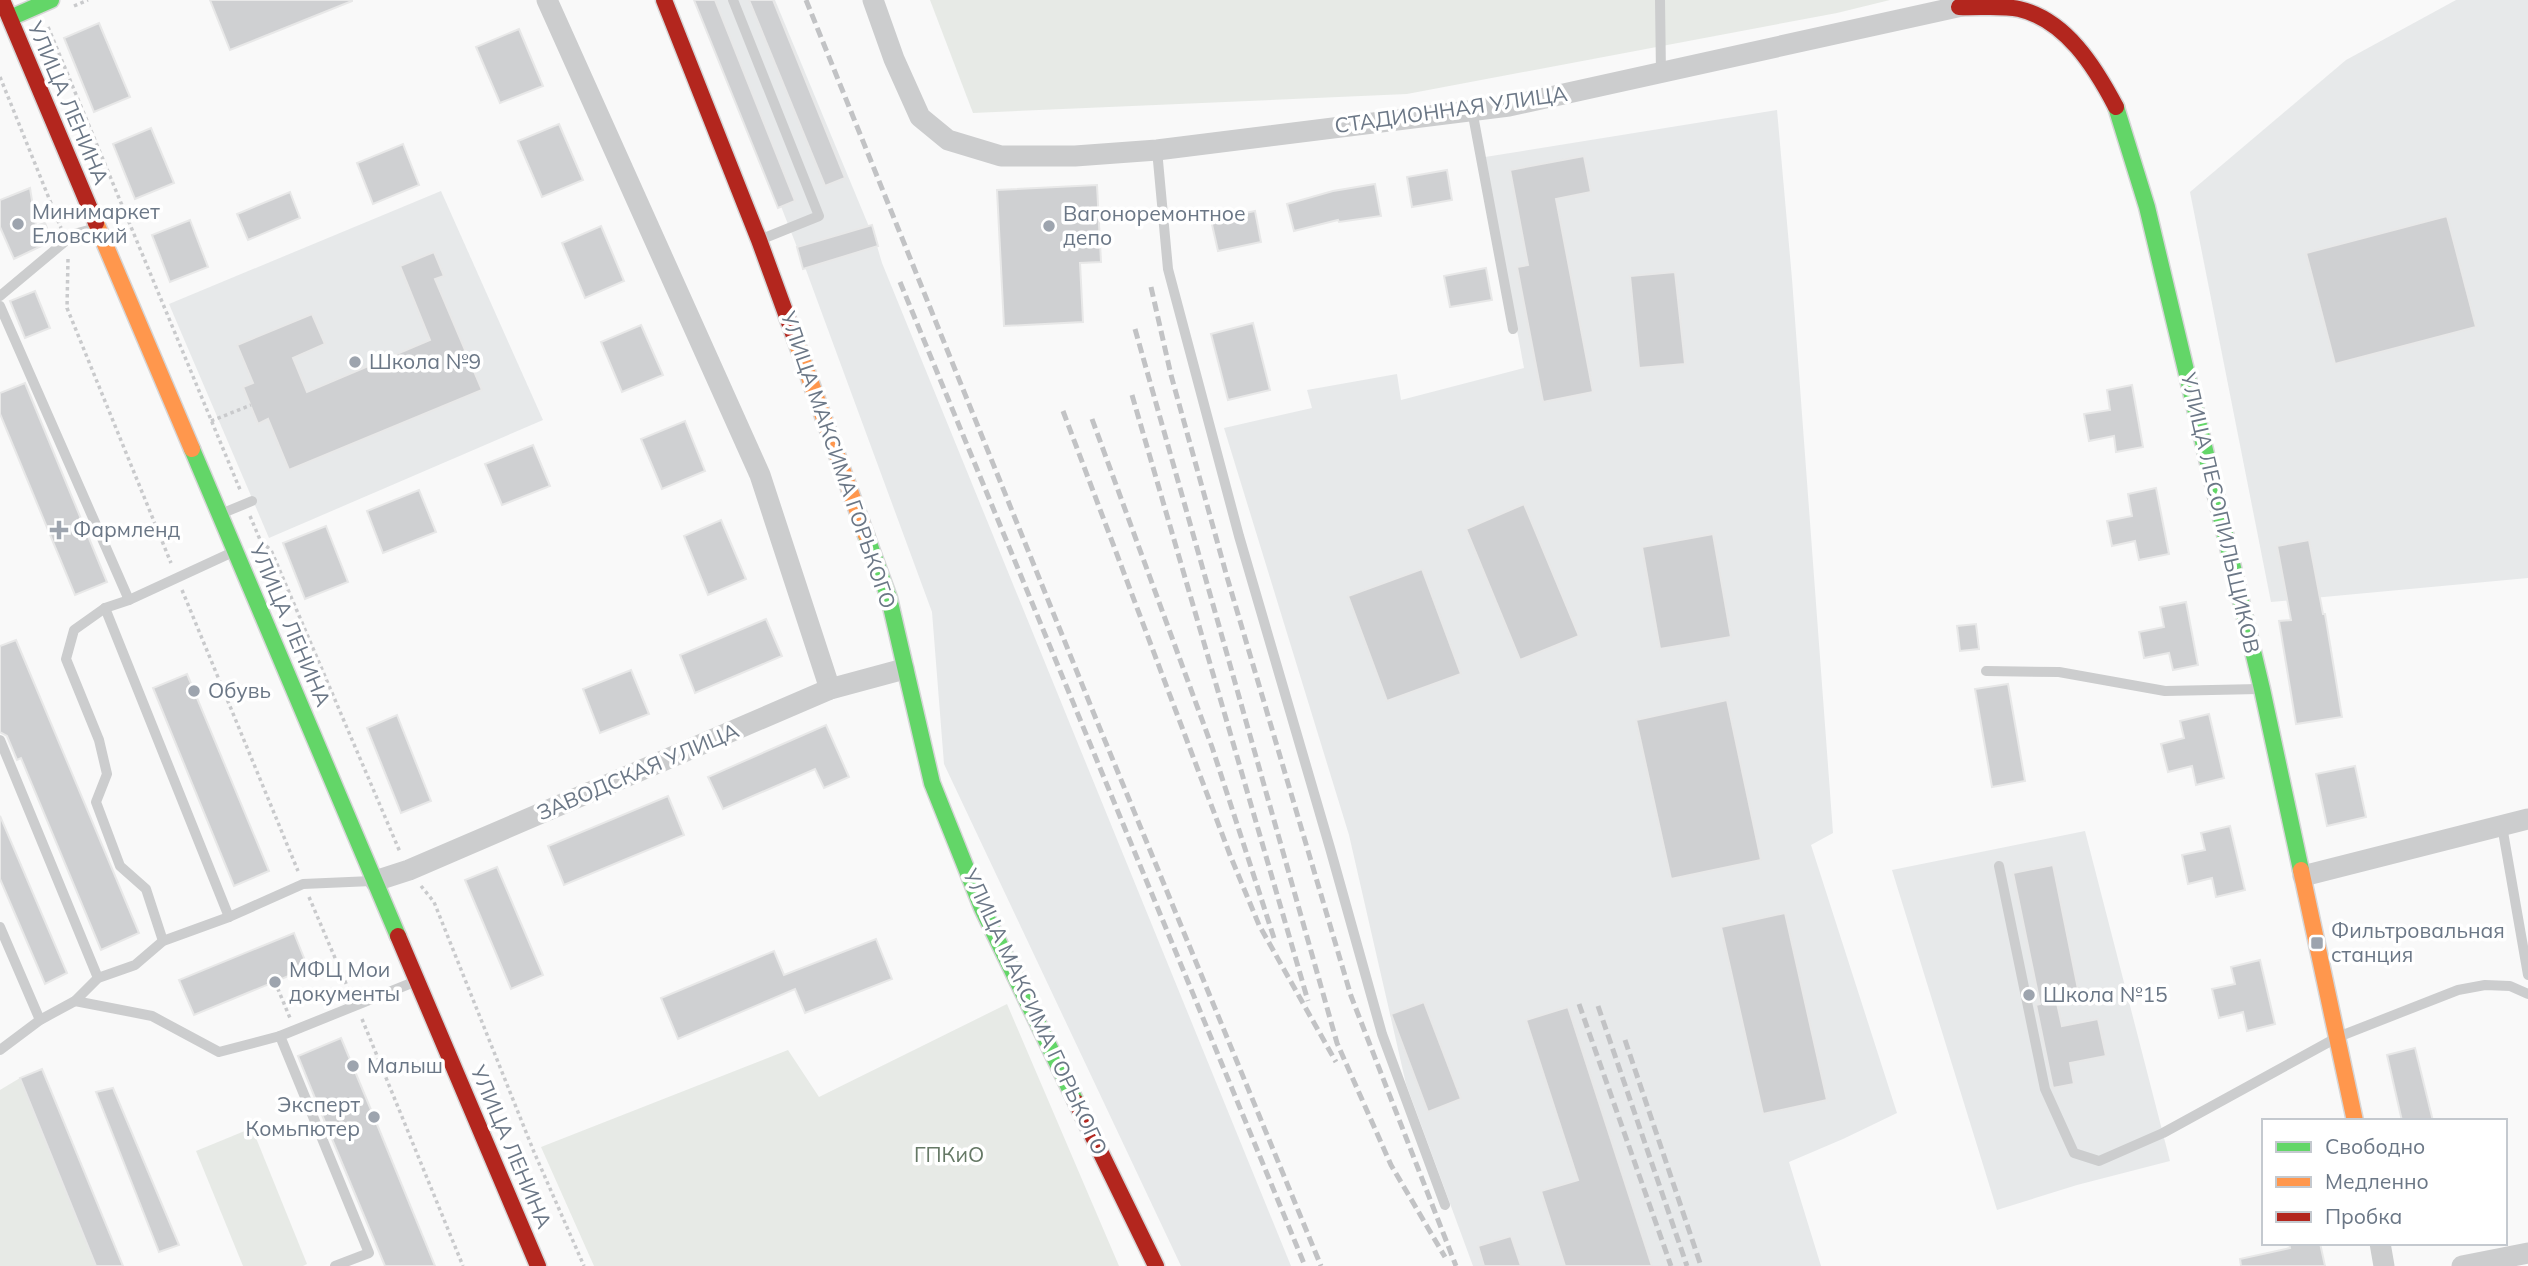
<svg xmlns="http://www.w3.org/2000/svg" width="2528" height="1266" viewBox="0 0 2528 1266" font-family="Mulish,sans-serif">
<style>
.built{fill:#e7e9ea}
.green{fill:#e7eae6}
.building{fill:#cfd0d2;stroke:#e8e8e8;stroke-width:2}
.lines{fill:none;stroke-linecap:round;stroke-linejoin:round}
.fast-casing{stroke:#d6d6d7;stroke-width:19}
.slow-casing{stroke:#d6d6d7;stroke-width:19}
.jam-casing{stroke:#d6d6d7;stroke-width:19}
.path{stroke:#c9cacc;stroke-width:3.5;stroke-dasharray:3.5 3.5;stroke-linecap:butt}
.lane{stroke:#cccdce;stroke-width:10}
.street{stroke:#cccdce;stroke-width:21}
.fast{stroke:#63d668;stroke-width:16}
.slow{stroke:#ff974d;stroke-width:16}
.jam{stroke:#b3261e;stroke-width:16}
.rail{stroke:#c2c3c5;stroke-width:5;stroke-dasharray:10 5;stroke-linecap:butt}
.poi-dot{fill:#9da4ae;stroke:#fff;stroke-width:2.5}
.labels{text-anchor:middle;stroke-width:7;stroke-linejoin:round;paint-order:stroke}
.street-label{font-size:21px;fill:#6b7786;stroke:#fff}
.poi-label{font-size:21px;fill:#6b7786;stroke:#fff;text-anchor:start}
.park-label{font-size:21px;fill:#667966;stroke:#fff}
</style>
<rect width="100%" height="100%" fill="#f9f9f9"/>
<g class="built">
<path d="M 700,0 L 775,0 L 877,246 L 882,263 L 1291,1266 L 1181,1266 L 944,764 L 932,612 L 806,270 Z"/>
<path d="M 2456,0 L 2528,0 L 2528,578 L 2271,602 L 2190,192 L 2346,60 Z"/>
<path d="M 1777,110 L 1792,279 L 1833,833 L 1811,845 L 1897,1113 L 1843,1139 L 1789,1162 L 1821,1266 L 1473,1266 L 1406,1084 L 1349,835 L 1224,428 L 1312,408 L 1307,390 L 1397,374 L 1401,400 L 1524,368 L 1485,157 Z"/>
<path d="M 441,191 L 543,420 L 269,538 L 169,304 Z"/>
<path d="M 2085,831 L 2170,1161 L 2077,1185 L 1997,1210 L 1892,870 Z"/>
</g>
<g class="green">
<path d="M 930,0 L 1890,0 L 1837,13 L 1407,94 L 973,113 Z"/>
<path d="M 1007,1004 L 1119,1266 L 594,1266 L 541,1147 L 788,1050 L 819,1097 Z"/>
<path d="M 20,1078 L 96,1266 L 0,1266 L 0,1090 Z"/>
<path d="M 252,1128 L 307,1264 L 303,1266 L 243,1266 L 196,1151 Z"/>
</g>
<g class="building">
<path d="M 210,0 L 352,0 L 352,1 L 230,50 Z"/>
<path d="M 694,0 L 715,0 L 795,201 L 778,208 Z"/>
<path d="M 749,0 L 773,0 L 845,178 L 825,186 Z"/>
<path d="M 99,23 L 130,97 L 94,112 L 64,38 Z"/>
<path d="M 519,29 L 543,86 L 500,103 L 476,47 Z"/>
<path d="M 559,124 L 583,180 L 542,197 L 518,141 Z"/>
<path d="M 151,128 L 174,183 L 135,199 L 113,144 Z"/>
<path d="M 403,144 L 419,185 L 373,204 L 357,163 Z"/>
<path d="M 1584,156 L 1591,192 L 1556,199 L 1593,392 L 1543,402 L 1517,267 L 1528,265 L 1510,170 Z"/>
<path d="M 1447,170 L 1452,200 L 1412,207 L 1407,177 Z"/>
<path d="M 1375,184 L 1381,216 L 1339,222 L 1338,220 L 1294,231 L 1287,204 L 1333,191 Z"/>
<path d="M 1097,185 L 1101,262 L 1080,263 L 1083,322 L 1004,326 L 997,190 Z"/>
<path d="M 30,188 L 36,226 L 45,223 L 52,241 L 14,259 L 0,227 L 0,200 Z"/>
<path d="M 290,192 L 300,218 L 248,240 L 237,214 Z"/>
<path d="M 1255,211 L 1261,242 L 1218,251 L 1211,220 Z"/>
<path d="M 2447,216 L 2476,327 L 2335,364 L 2306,253 Z"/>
<path d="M 190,220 L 208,267 L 170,282 L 152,235 Z"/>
<path d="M 872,225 L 878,246 L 803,269 L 797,247 Z"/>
<path d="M 601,226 L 624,281 L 585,298 L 562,243 Z"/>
<path d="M 434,252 L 444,276 L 435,279 L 482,390 L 289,470 L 268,419 L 258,424 L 243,387 L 253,383 L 237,345 L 312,314 L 325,344 L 293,358 L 307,392 L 430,340 L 400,266 Z"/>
<path d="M 1486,268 L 1492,300 L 1450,307 L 1444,276 Z"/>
<path d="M 1675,272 L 1685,364 L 1639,368 L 1630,276 Z"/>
<path d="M 35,291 L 50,328 L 25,338 L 10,301 Z"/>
<path d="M 1253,323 L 1270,390 L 1228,400 L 1211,334 Z"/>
<path d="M 641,325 L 663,375 L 622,392 L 601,342 Z"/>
<path d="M 25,383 L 107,582 L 75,595 L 0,414 L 0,393 Z"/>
<path d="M 2132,385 L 2143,447 L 2116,452 L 2114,436 L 2089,441 L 2084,414 L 2110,410 L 2107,390 Z"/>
<path d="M 685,421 L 705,471 L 662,489 L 641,439 Z"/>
<path d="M 533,445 L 550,486 L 502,505 L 485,464 Z"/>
<path d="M 2156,488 L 2169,554 L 2139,560 L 2135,541 L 2112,546 L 2107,521 L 2132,516 L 2128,494 Z"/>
<path d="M 419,490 L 436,532 L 383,553 L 367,511 Z"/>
<path d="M 1524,504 L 1579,636 L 1520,660 L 1466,529 Z"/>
<path d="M 721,520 L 746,579 L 708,595 L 684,536 Z"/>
<path d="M 326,526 L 348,582 L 305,599 L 283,543 Z"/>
<path d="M 1713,534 L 1731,637 L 1660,649 L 1642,547 Z"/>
<path d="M 2309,540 L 2323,614 L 2325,614 L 2342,717 L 2296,724 L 2279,621 L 2291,620 L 2277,546 Z"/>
<path d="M 1422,569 L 1461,674 L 1387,701 L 1348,596 Z"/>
<path d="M 2186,602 L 2198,665 L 2173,670 L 2169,653 L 2144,658 L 2139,632 L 2164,627 L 2160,607 Z"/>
<path d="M 766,619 L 782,656 L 695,693 L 680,655 Z"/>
<path d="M 1976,624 L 1979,649 L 1960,651 L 1957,626 Z"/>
<path d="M 16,640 L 139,933 L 101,950 L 21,758 L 17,760 L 7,736 L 0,732 L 0,646 Z"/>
<path d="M 631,670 L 649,714 L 600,733 L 583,689 Z"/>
<path d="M 187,674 L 269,871 L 234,886 L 153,688 Z"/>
<path d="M 2008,684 L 2025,781 L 1992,787 L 1975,689 Z"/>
<path d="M 1727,700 L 1761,860 L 1671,879 L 1636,720 Z"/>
<path d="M 2209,714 L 2224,778 L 2196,785 L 2192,766 L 2168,772 L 2161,744 L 2184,738 L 2180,721 Z"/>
<path d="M 397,715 L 431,801 L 401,813 L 367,728 Z"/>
<path d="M 826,725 L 849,777 L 824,788 L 815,769 L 723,809 L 708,777 Z"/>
<path d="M 2355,766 L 2366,817 L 2327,826 L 2316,774 Z"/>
<path d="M 668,796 L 684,835 L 564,885 L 548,846 Z"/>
<path d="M 0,816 L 67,973 L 45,984 L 0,879 Z"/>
<path d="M 2230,826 L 2245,890 L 2216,897 L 2212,878 L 2188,884 L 2182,855 L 2205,850 L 2201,833 Z"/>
<path d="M 2053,865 L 2078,989 L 2055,994 L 2062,1026 L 2098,1019 L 2106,1056 L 2070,1063 L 2074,1084 L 2053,1088 L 2036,1005 L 2040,1004 L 2013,873 Z"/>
<path d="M 497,867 L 543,975 L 511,989 L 465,880 Z"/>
<path d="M 1785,913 L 1827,1100 L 1763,1114 L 1721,927 Z"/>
<path d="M 294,933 L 308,968 L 194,1015 L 179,980 Z"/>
<path d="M 876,939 L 892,979 L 805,1013 L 795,989 L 678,1039 L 661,998 L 774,951 L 784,975 Z"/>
<path d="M 2260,960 L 2275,1024 L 2247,1031 L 2243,1012 L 2219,1018 L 2212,989 L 2235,984 L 2231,967 Z"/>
<path d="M 1424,1002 L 1461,1099 L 1428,1112 L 1391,1014 Z"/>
<path d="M 1568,1007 L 1652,1266 L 1565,1266 L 1541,1191 L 1578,1180 L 1526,1020 Z"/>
<path d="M 341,1038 L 374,1117 L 435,1266 L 385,1266 L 317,1103 L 298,1056 Z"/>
<path d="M 2415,1048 L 2433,1121 L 2402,1121 L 2387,1055 Z"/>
<path d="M 42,1069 L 123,1266 L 96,1266 L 20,1078 Z"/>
<path d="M 113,1088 L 179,1245 L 159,1252 L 96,1092 Z"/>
<path d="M 1511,1236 L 1521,1266 L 1484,1266 L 1478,1246 Z"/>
<path d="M 2289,1243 L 2320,1243 L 2325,1266 L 2241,1266 L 2240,1259 L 2290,1248 Z"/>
</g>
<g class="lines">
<g class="fast-casing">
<g id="fast">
<path d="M 10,18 L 51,0"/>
<path d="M 2116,107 L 2147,207 L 2262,689 L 2301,870"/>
<path d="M 192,449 L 398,936"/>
<path d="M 866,535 L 889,598 L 932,783 L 982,908 L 1076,1102"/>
</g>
</g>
<g class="slow-casing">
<g id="slow">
<path d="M 96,223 L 192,449"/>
<path d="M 794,336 L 866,535"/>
<path d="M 2301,870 L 2355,1121"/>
</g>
</g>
<g class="jam-casing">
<g id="jam">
<path d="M 2,0 L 96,223"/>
<path d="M 664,0 L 759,240 L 794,336"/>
<path d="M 1959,7 C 1978,8 2001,5 2019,9 C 2066,20 2095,67 2116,107"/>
<path d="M 398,936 L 538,1266"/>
<path d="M 1076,1102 L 1156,1266"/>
</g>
</g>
<g class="path">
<path d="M 74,6 L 88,0"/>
<path d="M 48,27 L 241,492"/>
<path d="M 0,77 L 61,228"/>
<path d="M 68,259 L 67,308 L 171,563"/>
<path d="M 211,421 L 251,405"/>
<path d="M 250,516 L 261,542 L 271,550 L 400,852"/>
<path d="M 182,590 L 298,871"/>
<path d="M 421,886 L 434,902 L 534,1152 L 584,1266"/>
<path d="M 309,897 L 350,993"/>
<path d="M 275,982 L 290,1018"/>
<path d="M 362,1019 L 463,1266"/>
</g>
<g class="lane">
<path d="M 733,0 L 819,216 L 762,239"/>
<path d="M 1660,0 L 1661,74"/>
<path d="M 1472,110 L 1513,329"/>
<path d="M 1157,150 L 1168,269 L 1239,536 L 1330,848 L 1382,1034 L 1445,1205"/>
<path d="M 0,296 L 74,234 L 96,228"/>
<path d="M 0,306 L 129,600"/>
<path d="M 223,513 L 252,501"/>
<path d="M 105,608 L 229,917"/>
<path d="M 1986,671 L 2059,672 L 2165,691 L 2259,689"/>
<path d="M 0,740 L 98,978"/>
<path d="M 2502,826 L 2528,975"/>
<path d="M 1999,866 L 2045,1089 L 2074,1153 L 2099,1161 L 2163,1133 L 2338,1037 L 2458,990 L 2485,985 L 2510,986 L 2528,994"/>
<path d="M 0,927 L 40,1020"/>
<path d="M 163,941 L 146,889 L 120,866 L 96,802 L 107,774 L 99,740 L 66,659 L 74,630 L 105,608 L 129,600 L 233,552"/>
<path d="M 75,1001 L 152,1016 L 219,1052 L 280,1036"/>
<path d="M 0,1050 L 40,1020 L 75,1001 L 98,978 L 135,965 L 163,941 L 229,917 L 303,884 L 372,881"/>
<path d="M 335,1266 L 369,1253 L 280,1036 L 414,982"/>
</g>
<g class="street">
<path d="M 547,0 L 760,475 L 830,689"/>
<path d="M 873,0 L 894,59 L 920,117 L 948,140 L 1001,156 L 1075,156 L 1157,150 L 1509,106 L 1971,4"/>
<path d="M 2303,876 L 2528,819"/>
<path d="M 375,881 L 409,870 L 830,689 L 904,669"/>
<path d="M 2380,1243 L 2384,1266"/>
<path d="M 2462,1266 L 2528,1253"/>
</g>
<use href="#fast" class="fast"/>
<use href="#slow" class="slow"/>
<use href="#jam" class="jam"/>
<g class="rail">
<path d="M 806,0 L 1094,714 L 1321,1266"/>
<path d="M 900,282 L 1305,1266"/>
<path d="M 1151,287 L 1171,375 L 1227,577 L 1351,996 L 1456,1266"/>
<path d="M 1135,329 L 1337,1043 L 1391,1165 L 1445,1257"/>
<path d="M 1132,395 L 1308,1001"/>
<path d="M 1063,411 L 1230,855 L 1259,925 L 1336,1062"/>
<path d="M 1092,419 L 1212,747 L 1274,938"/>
<path d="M 1579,1004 L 1671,1266"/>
<path d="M 1598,1006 L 1687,1266"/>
<path d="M 1625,1040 L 1701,1266"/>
</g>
</g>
<g class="poi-dot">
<circle cx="18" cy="224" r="7"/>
<circle cx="1049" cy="226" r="7"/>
<circle cx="355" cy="362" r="7"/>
<path d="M55.5 519.5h7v7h7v7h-7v7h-7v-7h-7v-7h7z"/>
<circle cx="194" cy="691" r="7"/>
<rect x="2310" y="936" width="14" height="14" rx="3.5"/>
<circle cx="275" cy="982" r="7"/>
<circle cx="2029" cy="995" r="7"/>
<circle cx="353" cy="1066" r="7"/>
<circle cx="374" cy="1117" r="7"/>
</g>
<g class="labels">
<g class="street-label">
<text transform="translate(68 103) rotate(67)" y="7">УЛИЦА ЛЕНИНА</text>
<text transform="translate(1451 110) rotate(-8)" y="7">СТАДИОННАЯ УЛИЦА</text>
<text transform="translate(838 460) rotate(71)" y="7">УЛИЦА МАКСИМА ГОРЬКОГО</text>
<text transform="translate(2220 513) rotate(77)" y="7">УЛИЦА ЛЕСОПИЛЬЩИКОВ</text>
<text transform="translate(290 625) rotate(67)" y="7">УЛИЦА ЛЕНИНА</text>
<text transform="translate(638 772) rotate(-23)" y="7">ЗАВОДСКАЯ УЛИЦА</text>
<text transform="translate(1035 1012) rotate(65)" y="7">УЛИЦА МАКСИМА ГОРЬКОГО</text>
<text transform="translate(511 1147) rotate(67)" y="7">УЛИЦА ЛЕНИНА</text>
</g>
<g class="poi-label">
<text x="32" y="219">Минимаркет<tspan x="32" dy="24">Еловский</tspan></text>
<text x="1063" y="221">Вагоноремонтное<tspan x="1063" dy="24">депо</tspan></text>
<text x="369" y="369">Школа №9</text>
<text x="73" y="537">Фармленд</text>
<text x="208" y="698">Обувь</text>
<text x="2331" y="938">Фильтровальная<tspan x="2331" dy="24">станция</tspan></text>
<text x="289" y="977">МФЦ Мои<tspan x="289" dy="24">документы</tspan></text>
<text x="2043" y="1002">Школа №15</text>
<text x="367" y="1073">Малыш</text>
<text x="360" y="1112" text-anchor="end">Эксперт<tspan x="360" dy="24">Комьпютер</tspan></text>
</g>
<g class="park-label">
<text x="949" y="1162">ГПКиО</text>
</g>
</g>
<rect x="2262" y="1119" width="245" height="126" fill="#ffffff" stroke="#c4c9cf" stroke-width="2"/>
<rect x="2276" y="1142" width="35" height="10" fill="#63d668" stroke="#c4c9cf" stroke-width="2"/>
<text x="2325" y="1154" font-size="21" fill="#6b7786">Свободно</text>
<rect x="2276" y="1177" width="35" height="10" fill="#ff974d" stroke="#c4c9cf" stroke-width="2"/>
<text x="2325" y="1189" font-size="21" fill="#6b7786">Медленно</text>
<rect x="2276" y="1212" width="35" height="10" fill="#b3261e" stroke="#c4c9cf" stroke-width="2"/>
<text x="2325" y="1224" font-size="21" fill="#6b7786">Пробка</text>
</svg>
